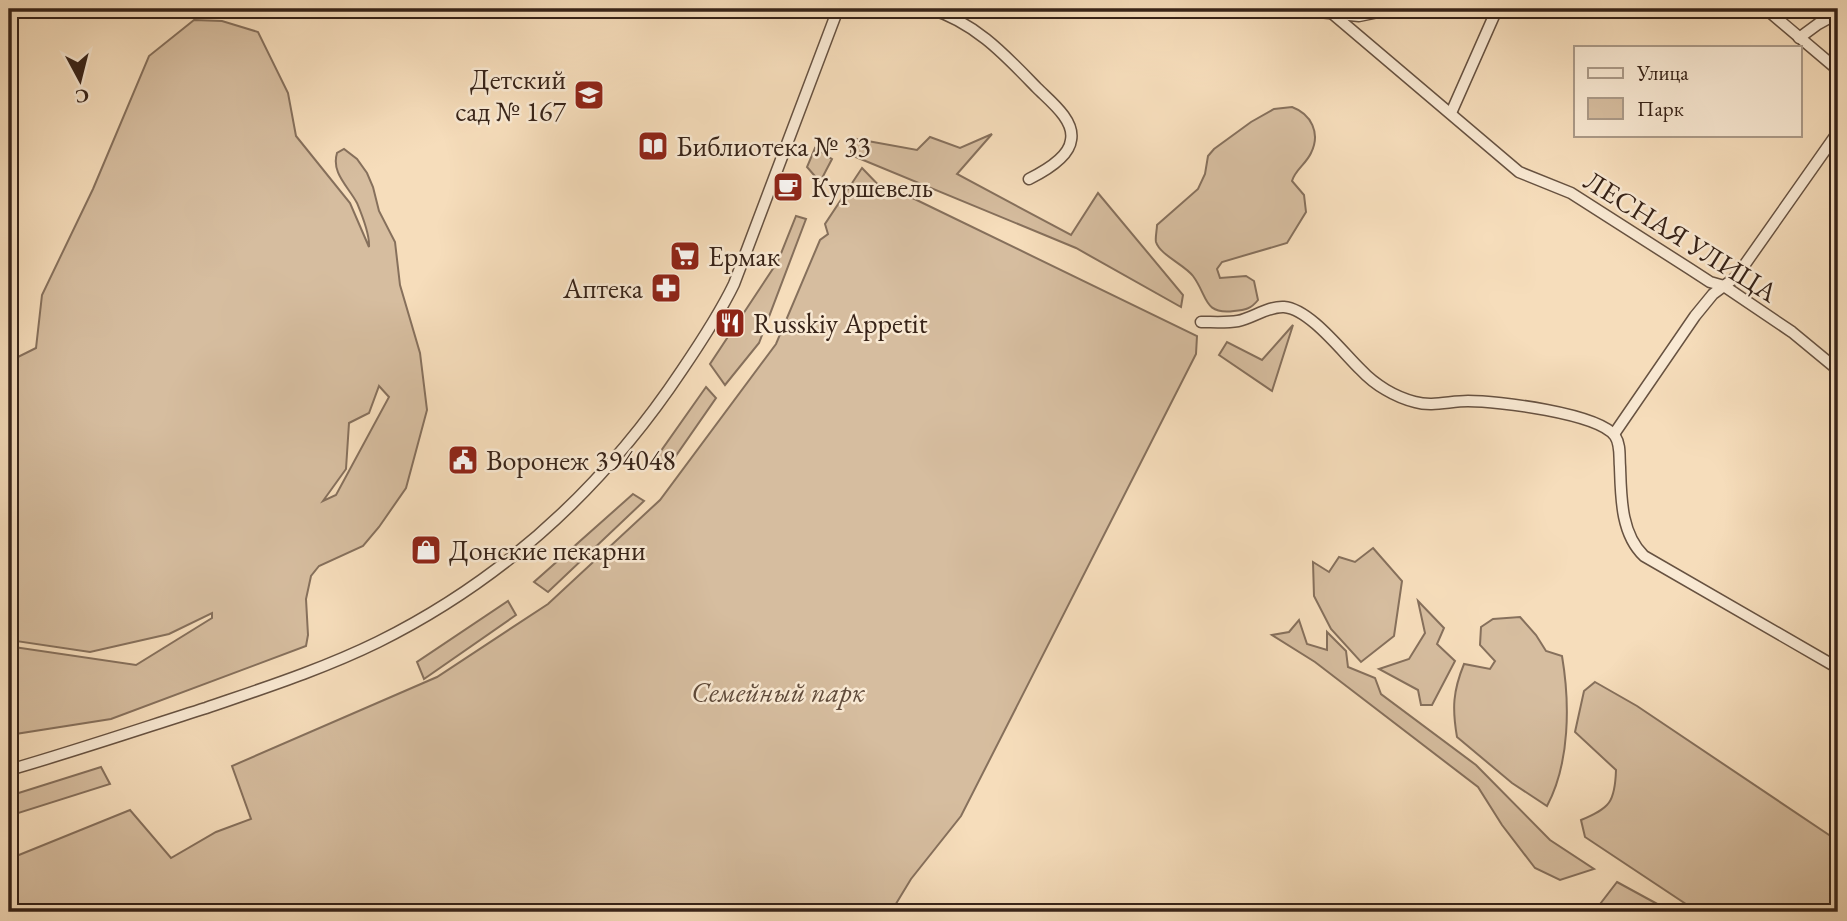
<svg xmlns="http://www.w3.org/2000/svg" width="1847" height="921" viewBox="0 0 1847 921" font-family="'EB Garamond',serif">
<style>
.green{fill:#d6bd9f;stroke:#86705c;stroke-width:2;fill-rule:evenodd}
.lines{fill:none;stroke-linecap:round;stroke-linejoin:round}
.minor-casing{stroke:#675241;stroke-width:13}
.minor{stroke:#f9e9d3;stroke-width:10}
.labels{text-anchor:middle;stroke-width:5;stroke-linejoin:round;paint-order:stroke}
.poi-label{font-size:28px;fill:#372318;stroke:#f9e9d3;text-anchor:start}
.street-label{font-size:28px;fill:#372318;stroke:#f9e9d3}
.park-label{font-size:28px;font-style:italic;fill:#5f4a3a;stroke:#f9e9d3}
</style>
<rect width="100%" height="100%" fill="#f6ddbb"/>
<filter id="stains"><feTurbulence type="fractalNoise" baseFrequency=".00286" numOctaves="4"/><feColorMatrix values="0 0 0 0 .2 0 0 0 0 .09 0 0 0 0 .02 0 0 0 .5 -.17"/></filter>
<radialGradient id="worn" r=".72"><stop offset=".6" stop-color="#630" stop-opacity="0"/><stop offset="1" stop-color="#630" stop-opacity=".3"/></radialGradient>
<g class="green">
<path d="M 194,20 L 222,21 L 258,32 L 288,93 L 296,136 L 350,203 L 369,247 C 370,234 362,215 357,203 C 348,186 331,173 337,153 L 344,149 L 357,159 L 367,173 L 373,187 L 379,211 L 395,242 L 400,285 L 420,353 L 427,410 L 406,488 L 379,527 L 363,546 L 319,566 L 311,576 L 306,599 L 308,635 L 306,646 L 111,719 L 9,735 L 9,648 L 14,647 L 136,665 L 212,618 L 212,613 L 169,634 L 90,652 L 9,640 L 9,359 L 16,358 L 36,348 L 42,295 L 93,189 L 149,56 ZM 379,386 L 389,397 L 336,495 L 323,501 L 346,469 L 349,423 L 369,413 Z"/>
<path d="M 1292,107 C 1311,114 1321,133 1311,153 C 1306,164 1295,170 1292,181 L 1304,195 L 1306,212 L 1287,243 L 1222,262 L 1217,269 L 1220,278 L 1246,276 L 1254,281 L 1258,300 C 1251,309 1245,310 1234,311 C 1203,315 1208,296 1193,276 C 1185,265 1160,255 1156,242 C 1155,238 1157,230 1157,225 L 1198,189 L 1205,174 L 1208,156 L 1214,149 L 1251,122 L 1274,109 Z"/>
<path d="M 992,134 L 957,174 L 1071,235 L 1098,193 L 1183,295 L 1181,307 L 1076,248 L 851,155 L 851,138 L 917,150 L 930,137 L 960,148 Z"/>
<path d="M 815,148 L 832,159 L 820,182 L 807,167 Z"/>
<path d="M 862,168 L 889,196 L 898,191 L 1197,336 L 1196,354 L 961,816 L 911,879 L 891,912 L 9,912 L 9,859 L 130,810 L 171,858 L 216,832 L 251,819 L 232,766 L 437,677 L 548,604 L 660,500 L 776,344 L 820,240 L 828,234 L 825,224 Z"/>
<path d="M 796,216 L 806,219 L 759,343 L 725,385 L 710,364 L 778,261 Z"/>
<path d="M 1293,325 L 1272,391 L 1219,355 L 1227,342 L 1262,360 Z"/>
<path d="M 706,387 L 716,398 L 666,470 L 656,458 Z"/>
<path d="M 633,494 L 644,501 L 548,592 L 534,582 Z"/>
<path d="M 1373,548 L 1402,581 L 1394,636 L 1361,662 L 1331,629 L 1314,596 L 1313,562 L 1329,572 L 1339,557 L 1355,562 Z"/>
<path d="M 508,601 L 516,615 L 424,679 L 417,662 Z"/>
<path d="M 1418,601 L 1444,628 L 1437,644 L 1455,661 L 1432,705 L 1421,705 L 1418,690 L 1379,669 L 1409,659 L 1425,633 Z"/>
<path d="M 1520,617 L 1536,635 L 1546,651 L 1562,656 C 1570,703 1570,763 1547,806 L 1512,783 L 1457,737 C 1452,708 1453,691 1464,664 L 1490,669 L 1495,661 L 1480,645 L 1481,627 L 1493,619 Z"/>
<path d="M 1299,620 L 1307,644 L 1327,650 L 1327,632 L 1346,651 L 1348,667 L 1375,678 L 1381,694 L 1476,765 L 1550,840 L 1594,869 L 1560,880 L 1535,868 L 1502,825 L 1478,787 L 1315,662 L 1272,635 L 1289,632 Z"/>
<path d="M 1595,682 L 1637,706 L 1838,841 L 1838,912 L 1698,912 L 1585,837 L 1581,820 C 1610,808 1615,802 1616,770 L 1575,732 L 1584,691 Z"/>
<path d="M 101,767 L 110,784 L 9,816 L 9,796 Z"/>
<path d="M 1617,882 L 1672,912 L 1594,912 Z"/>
</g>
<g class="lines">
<g class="minor-casing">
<g id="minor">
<path d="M 930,9 C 975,22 1006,56 1037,88 C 1050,101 1075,120 1071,140 C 1069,158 1043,172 1029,179"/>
<path d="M 1289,9 L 1359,16 L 1393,9"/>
<path d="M 1766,9 L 1838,70"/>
<path d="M 1334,15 L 1519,172 L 1571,193 L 1690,269 L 1710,282 L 1724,286 L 1792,332 L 1838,370"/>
<path d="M 1799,38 L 1818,24 L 1838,13"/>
<path d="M 1451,113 L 1497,9"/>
<path d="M 1201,322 C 1213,322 1227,323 1238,321 C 1253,318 1268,306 1284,307 C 1310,309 1343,353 1361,370 C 1375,385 1395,397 1415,402 C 1432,407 1450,401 1468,401 C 1497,401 1598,413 1615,436 C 1621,445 1619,457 1620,467 C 1621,498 1621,534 1644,556 L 1838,668"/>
<path d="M 1614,434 L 1695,316 L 1713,294 L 1736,277 L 1838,132"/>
<path d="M 9,770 C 75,751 140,729 206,708 C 264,688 323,669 378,642 C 505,579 604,487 682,370 C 701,342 719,315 734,284 L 838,9"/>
</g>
</g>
<use href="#minor" class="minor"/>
</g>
<defs>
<g id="school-square" transform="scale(1.575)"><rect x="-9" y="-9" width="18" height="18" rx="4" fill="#8f2418" stroke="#f9e9d3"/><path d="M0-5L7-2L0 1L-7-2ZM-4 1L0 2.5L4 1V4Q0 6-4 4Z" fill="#fff"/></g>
<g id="library-square" transform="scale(1.575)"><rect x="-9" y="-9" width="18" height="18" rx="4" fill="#8f2418" stroke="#f9e9d3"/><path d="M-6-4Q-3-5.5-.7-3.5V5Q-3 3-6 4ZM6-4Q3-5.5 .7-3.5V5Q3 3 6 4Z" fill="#fff"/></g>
<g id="cafe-square" transform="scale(1.575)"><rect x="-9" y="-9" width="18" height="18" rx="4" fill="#8f2418" stroke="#f9e9d3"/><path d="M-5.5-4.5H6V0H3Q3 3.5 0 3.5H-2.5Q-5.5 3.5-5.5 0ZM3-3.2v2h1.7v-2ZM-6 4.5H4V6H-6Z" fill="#fff"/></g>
<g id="supermarket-square" transform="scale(1.575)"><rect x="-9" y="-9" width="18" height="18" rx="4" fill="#8f2418" stroke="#f9e9d3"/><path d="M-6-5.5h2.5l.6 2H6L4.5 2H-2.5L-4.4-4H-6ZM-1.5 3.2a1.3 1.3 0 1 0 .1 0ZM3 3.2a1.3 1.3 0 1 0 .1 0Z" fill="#fff"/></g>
<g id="pharmacy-square" transform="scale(1.575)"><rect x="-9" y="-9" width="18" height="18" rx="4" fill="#8f2418" stroke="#f9e9d3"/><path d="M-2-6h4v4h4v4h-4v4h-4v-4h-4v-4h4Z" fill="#fff"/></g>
<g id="restaurant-square" transform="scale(1.575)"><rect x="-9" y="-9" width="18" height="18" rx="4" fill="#8f2418" stroke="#f9e9d3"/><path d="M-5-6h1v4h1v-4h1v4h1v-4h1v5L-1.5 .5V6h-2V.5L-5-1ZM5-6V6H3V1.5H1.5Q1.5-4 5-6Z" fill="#fff"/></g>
<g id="civic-square" transform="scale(1.575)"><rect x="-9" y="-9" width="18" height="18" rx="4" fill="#8f2418" stroke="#f9e9d3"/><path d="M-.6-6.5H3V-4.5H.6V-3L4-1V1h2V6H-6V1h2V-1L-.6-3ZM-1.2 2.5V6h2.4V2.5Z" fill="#fff"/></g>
<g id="shop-square" transform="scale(1.575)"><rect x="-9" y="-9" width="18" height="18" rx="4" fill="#8f2418" stroke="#f9e9d3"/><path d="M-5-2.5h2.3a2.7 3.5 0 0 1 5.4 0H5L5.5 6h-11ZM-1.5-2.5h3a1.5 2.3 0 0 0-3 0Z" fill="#fff"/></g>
</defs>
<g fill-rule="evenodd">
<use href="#school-square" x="589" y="95"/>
<use href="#library-square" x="653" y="146"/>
<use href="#cafe-square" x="788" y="187"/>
<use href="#supermarket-square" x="685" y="256"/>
<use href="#pharmacy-square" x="666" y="288"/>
<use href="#restaurant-square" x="730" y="323"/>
<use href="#civic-square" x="463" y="460"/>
<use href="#shop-square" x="426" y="550"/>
</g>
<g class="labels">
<g class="poi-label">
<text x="566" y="89" text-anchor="end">Детский<tspan x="566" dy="32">сад № 167</tspan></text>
<text x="676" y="156">Библиотека № 33</text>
<text x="811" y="197">Куршевель</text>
<text x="708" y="266">Ермак</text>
<text x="643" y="298" text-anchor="end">Аптека</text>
<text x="753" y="333">Russkiy Appetit</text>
<text x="486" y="470">Воронеж 394048</text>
<text x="449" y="560">Донские пекарни</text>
</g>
<g class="street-label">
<text transform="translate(1681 236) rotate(32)" y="10">ЛЕСНАЯ УЛИЦА</text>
</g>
<g class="park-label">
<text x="778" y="702">Семейный парк</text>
</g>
</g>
<rect width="1847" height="921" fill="none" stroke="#f6ddbb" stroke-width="35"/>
<rect x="10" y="10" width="1826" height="900" fill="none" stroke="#372318" stroke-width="3.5"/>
<rect x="18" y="18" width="1812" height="886" fill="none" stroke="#372318" stroke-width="2"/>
<rect x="1574" y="46" width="228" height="91" fill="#f9e9d3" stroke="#ab9a88" stroke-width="2"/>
<rect x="1588" y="68" width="35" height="10" fill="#f9e9d3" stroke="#ab9a88" stroke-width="2"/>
<text x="1637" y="80" font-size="21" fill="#372318">Улица</text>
<rect x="1588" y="98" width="35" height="21" fill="#d6bd9f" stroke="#ab9a88" stroke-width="2"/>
<text x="1637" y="116" font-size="21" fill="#372318">Парк</text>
<g transform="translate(80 80) rotate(173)" stroke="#f9e9d3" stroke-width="5" paint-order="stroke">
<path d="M0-5L12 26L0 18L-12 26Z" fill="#372318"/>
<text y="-10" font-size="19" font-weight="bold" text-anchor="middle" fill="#372318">С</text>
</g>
<rect width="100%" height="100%" filter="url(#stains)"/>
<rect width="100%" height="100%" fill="url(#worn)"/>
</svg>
